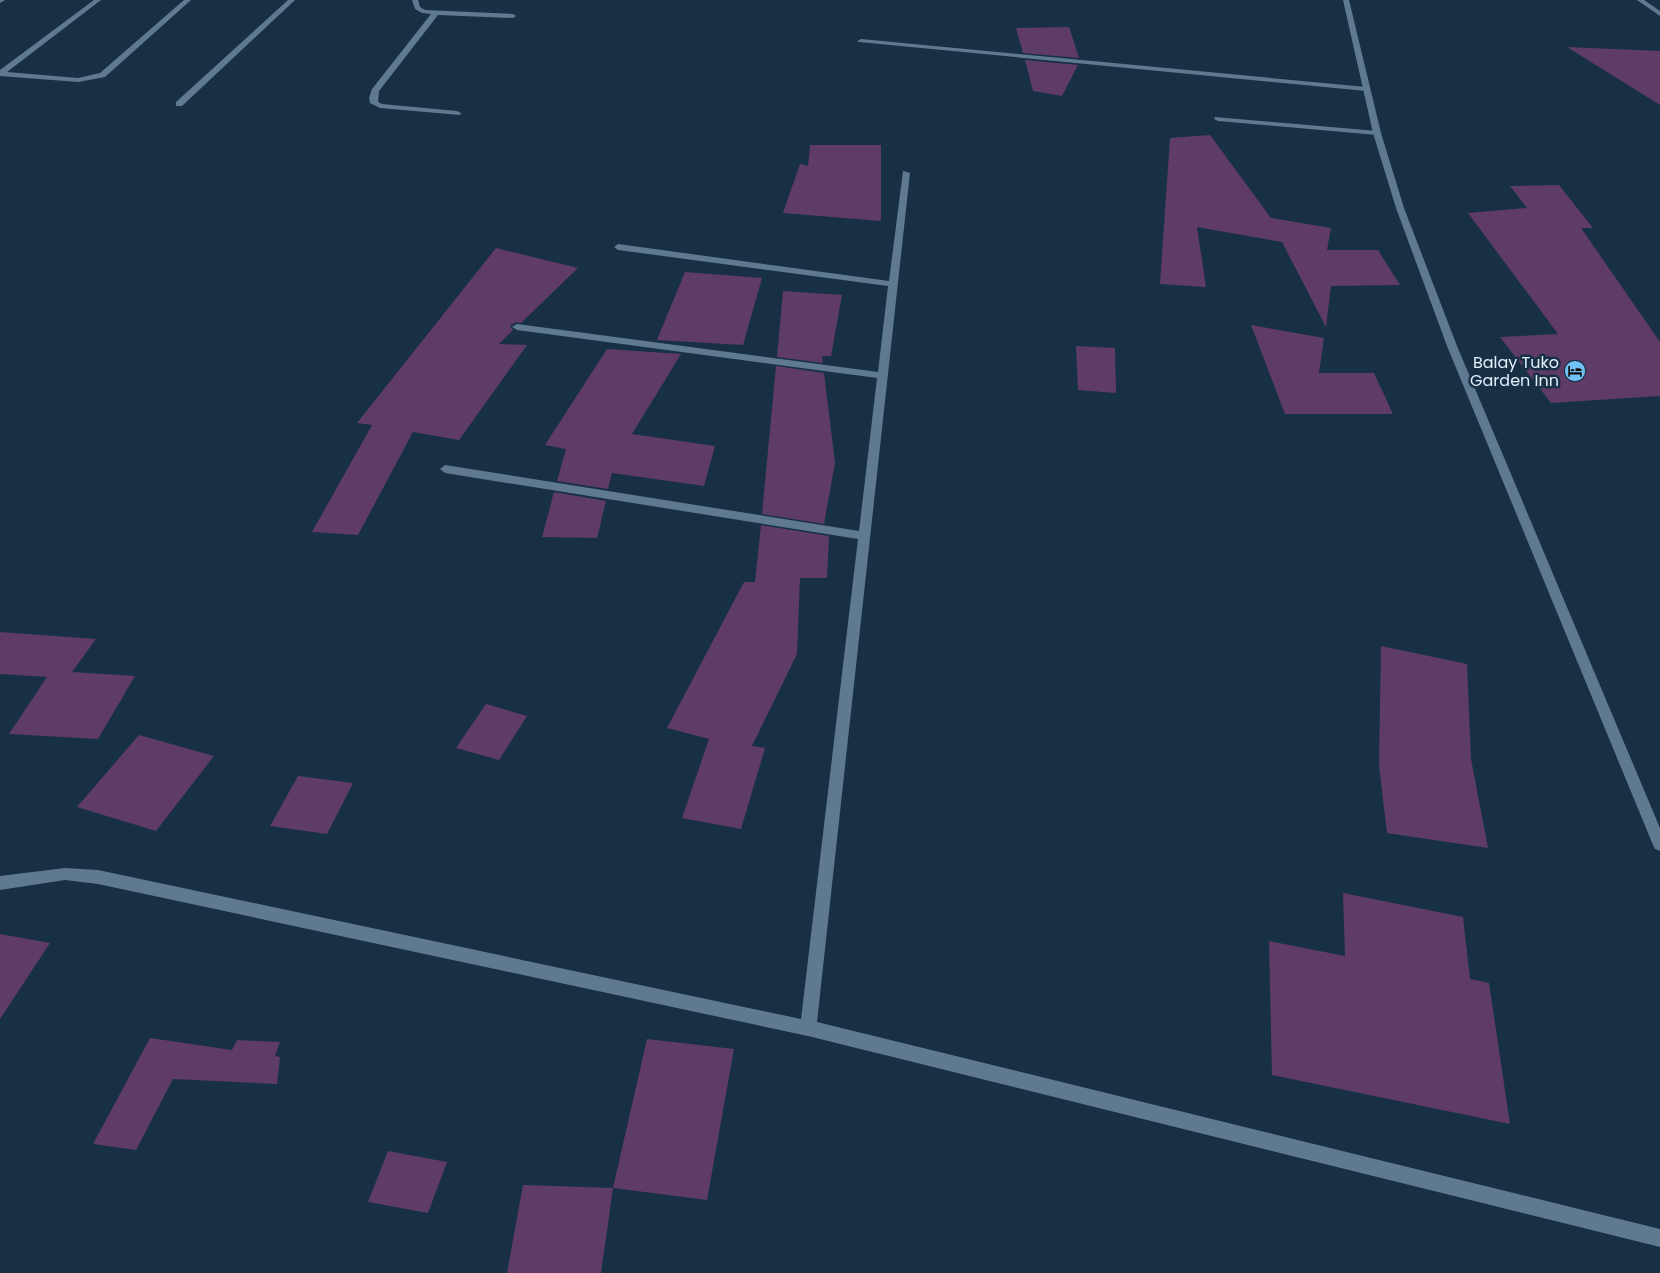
<svg xmlns="http://www.w3.org/2000/svg" width="1660" height="1273" viewBox="0 0 1660 1273" font-family="Poppins,sans-serif">
<style>
.building{fill:#5e3c67}
.lines{fill:none;stroke-linecap:round;stroke-linejoin:round}
.minor{fill:#5f7991;fill-rule:evenodd}
.tertiary{fill:#5f7991;fill-rule:evenodd}
.labels{text-anchor:middle;stroke-width:5;stroke-linejoin:round;paint-order:stroke}
.poi-label{font-size:16px;fill:#e1f0fd;stroke:#183044;text-anchor:end}
</style>
<rect width="100%" height="100%" fill="#183044"/>
<g class="building">
<path d="M 1069,27 L 1079,58 L 1023,53 L 1016,28 Z"/>
<path d="M 1567,47 L 1660,51 L 1660,105 Z"/>
<path d="M 1025,60 L 1078,65 L 1062,96 L 1033,91 Z"/>
<path d="M 1210,135 L 1271,218 L 1331,228 L 1327,250 L 1378,250 L 1400,285 L 1331,286 L 1326,327 L 1282,242 L 1197,227 L 1206,287 L 1160,284 L 1170,138 Z"/>
<path d="M 810,145 L 881,145 L 881,221 L 783,213 L 800,164 L 808,166 Z"/>
<path d="M 1559,185 L 1593,228 L 1581,228 L 1660,342 L 1660,396 L 1551,403 L 1500,337 L 1558,334 L 1468,213 L 1527,208 L 1510,186 Z"/>
<path d="M 496,248 L 578,268 L 521,323 L 516,322 L 510,326 L 513,330 L 499,344 L 527,345 L 459,440 L 413,432 L 358,535 L 312,532 L 372,425 L 357,423 Z"/>
<path d="M 685,272 L 762,278 L 743,345 L 657,340 Z"/>
<path d="M 783,291 L 842,295 L 831,356 L 822,356 L 823,363 L 777,357 Z"/>
<path d="M 1251,325 L 1324,338 L 1319,373 L 1374,373 L 1393,414 L 1285,414 Z"/>
<path d="M 1076,346 L 1115,348 L 1116,393 L 1078,390 Z"/>
<path d="M 607,349 L 681,354 L 632,434 L 715,446 L 704,486 L 612,473 L 608,489 L 557,481 L 566,449 L 545,445 Z"/>
<path d="M 776,366 L 824,373 L 835,463 L 824,524 L 762,514 Z"/>
<path d="M 554,492 L 606,501 L 597,538 L 542,537 Z"/>
<path d="M 761,525 L 829,536 L 827,578 L 800,578 L 797,654 L 752,746 L 765,748 L 741,829 L 682,818 L 709,739 L 667,728 L 744,582 L 755,582 Z"/>
<path d="M 0,632 L 96,639 L 72,672 L 135,676 L 98,739 L 9,734 L 47,677 L 0,674 Z"/>
<path d="M 1381,646 L 1467,664 L 1471,759 L 1488,848 L 1387,833 L 1379,766 Z"/>
<path d="M 486,704 L 527,716 L 499,760 L 456,748 Z"/>
<path d="M 139,735 L 214,756 L 156,831 L 77,807 Z"/>
<path d="M 298,776 L 353,783 L 327,834 L 270,826 Z"/>
<path d="M 1343,893 L 1463,917 L 1470,979 L 1489,983 L 1510,1124 L 1272,1075 L 1269,941 L 1345,956 Z"/>
<path d="M 0,934 L 50,943 L 0,1019 Z"/>
<path d="M 150,1038 L 232,1050 L 237,1040 L 280,1042 L 275,1056 L 280,1057 L 277,1084 L 173,1079 L 136,1150 L 93,1144 Z"/>
<path d="M 647,1039 L 734,1049 L 707,1200 L 613,1188 Z"/>
<path d="M 388,1151 L 447,1162 L 428,1213 L 368,1202 Z"/>
<path d="M 523,1185 L 613,1188 L 601,1273 L 507,1273 Z"/>
</g>
<g class="lines">
<g class="minor">
<path d="M 0,0 L 5,0 L 0,3 Z"/>
<path d="M 94,0 L 101,0 L 7,72 L 78,78 L 100,73 L 184,0 L 191,0 L 105,77 L 78,82 L 0,76 L 0,70 Z"/>
<path d="M 288,0 L 295,0 L 182,106 L 176,106 L 176,102 Z"/>
<path d="M 412,0 L 418,0 L 420,7 L 425,10 L 513,14 L 516,16 L 513,18 L 438,15 L 379,91 L 378,102 L 382,104 L 457,111 L 461,113 L 460,115 L 380,108 L 370,103 L 369,98 L 372,89 L 431,14 L 422,13 L 415,9 Z"/>
<path d="M 1637,0 L 1644,0 L 1660,11 L 1660,16 Z"/>
<path d="M 861,39 L 1366,87 L 1370,89 L 1366,91 L 859,42 L 857,41 Z"/>
<path d="M 1215,117 L 1377,131 L 1381,133 L 1377,135 L 1218,121 L 1214,119 Z"/>
<path d="M 903,171 L 910,173 L 817,1022 L 1660,1229 L 1660,1247 L 808,1036 L 98,884 L 65,880 L 0,890 L 0,876 L 65,868 L 98,870 L 801,1019 L 858,539 L 445,473 L 440,469 L 445,465 L 859,531 L 877,378 L 517,330 L 512,327 L 517,324 L 878,372 L 888,286 L 618,250 L 614,247 L 618,244 L 889,281 Z"/>
</g>
<path class="tertiary" d="M 1343,0 L 1349,0 L 1381,133 L 1404,208 L 1457,346 L 1660,828 L 1660,851 L 1655,849 L 1653,845 L 1447,346 L 1396,208 L 1373,133 Z"/>
</g>
<defs>
<g id="hotel-disc" transform="scale(1.125)"><circle r="9.5" fill="#71c1f5" stroke="#183044"/><path d="M-6-4.5h1.5V1H6V5H4.5V3h-9V5H-6ZM-4 0a1.8 1.8 0 1 1 3.6 0ZM.5 0V-2.5h3Q6-2.5 6 0Z" fill="#111"/></g>
</defs>
<g fill-rule="evenodd">
<use href="#hotel-disc" x="1575" y="371"/>
</g>
<g class="labels">
<g class="poi-label">
<text x="1559" y="368">Balay Tuko<tspan x="1559" dy="18">Garden Inn</tspan></text>
</g>
</g>
</svg>
